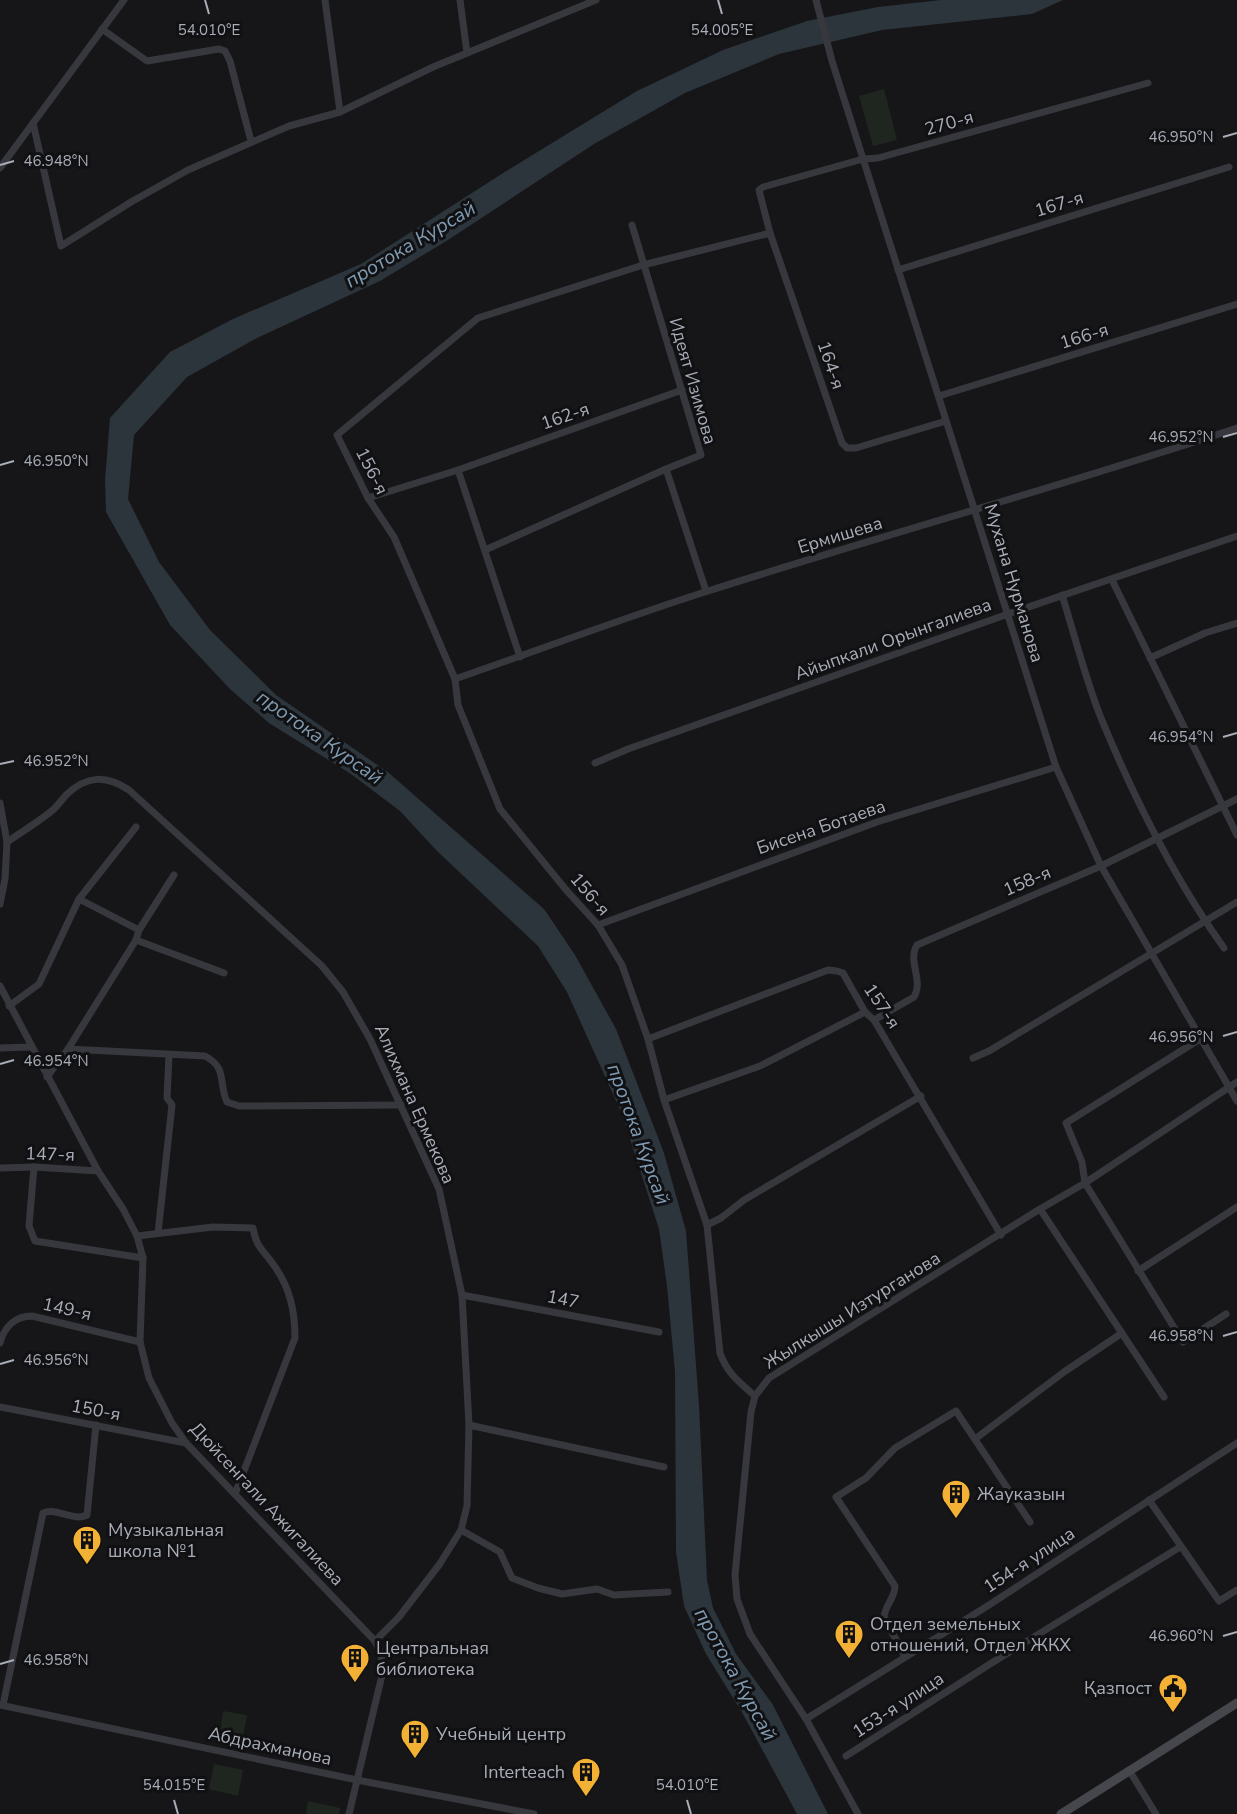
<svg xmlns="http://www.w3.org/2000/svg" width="1237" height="1814" viewBox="0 0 1237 1814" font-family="'Nunito Sans',sans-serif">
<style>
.green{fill:#1e261f}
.water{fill:#2c353c}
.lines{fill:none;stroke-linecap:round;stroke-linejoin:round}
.street{stroke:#37383d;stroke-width:7}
.secondary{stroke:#45474d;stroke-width:9}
.ticks{fill:none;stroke:#a8adb8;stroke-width:2}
.labels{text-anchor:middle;stroke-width:6;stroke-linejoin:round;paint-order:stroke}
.street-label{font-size:18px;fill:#a8adb8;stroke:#111113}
.poi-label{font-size:18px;fill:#a8adb8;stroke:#111113;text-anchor:start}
.water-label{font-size:20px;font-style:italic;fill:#7f9bb3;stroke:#111113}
.ticks-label{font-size:15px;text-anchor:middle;fill:#a8adb8;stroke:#111113;stroke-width:6;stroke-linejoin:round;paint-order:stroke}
</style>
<rect width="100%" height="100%" fill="#161618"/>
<g class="green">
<path d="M 884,89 L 897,140 L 873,146 L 859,96 Z"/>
<path d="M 223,1711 L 247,1715 L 243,1737 L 220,1733 Z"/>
<path d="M 214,1764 L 243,1770 L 238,1796 L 209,1789 Z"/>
<path d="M 308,1801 L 340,1808 L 339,1814 L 306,1814 Z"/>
</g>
<path class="water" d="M 941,0 L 1063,0 L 1032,14 L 882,30 L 779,54 L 685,93 L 594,144 L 448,240 L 380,281 L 257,338 L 187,377 L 134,435 L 128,499 L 159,562 L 210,630 L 276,695 L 389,773 L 544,909 L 575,955 L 616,1029 L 664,1153 L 686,1231 L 699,1405 L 707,1580 L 713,1608 L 736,1654 L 773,1705 L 828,1814 L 797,1814 L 743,1714 L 706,1654 L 684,1606 L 676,1552 L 675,1372 L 667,1286 L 659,1229 L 622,1114 L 567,992 L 538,946 L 437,851 L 400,811 L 351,774 L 269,723 L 230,689 L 170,625 L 106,512 L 105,480 L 110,418 L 170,352 L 233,319 L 361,264 L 500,175 L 637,91 L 723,50 L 807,21 L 878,7 Z"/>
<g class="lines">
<g class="street">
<path d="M 325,0 L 340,112"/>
<path d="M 460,0 L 467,53"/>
<path d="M 816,0 L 832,61 L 1056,767 L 1101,866 L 1237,1101"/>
<path d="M 102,29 L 147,61 L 219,49 L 225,51 L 230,61 L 251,141"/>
<path d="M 33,123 L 61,246 L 131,202 L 188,170 L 289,126 L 340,112 L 433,67 L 596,0"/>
<path d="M 0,168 L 124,0"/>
<path d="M 632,225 L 701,455 L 666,469 L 706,591"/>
<path d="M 898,270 L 1229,167"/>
<path d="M 939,396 L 1237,304"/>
<path d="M 946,421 L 856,448 L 847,448 L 842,443 L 770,233 L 759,190 L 763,187 L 863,159 L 878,158 L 1148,83"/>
<path d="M 458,470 L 520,657"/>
<path d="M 368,498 L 458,470 L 682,390"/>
<path d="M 485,550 L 666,469"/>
<path d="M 1112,580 L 1237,835"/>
<path d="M 1062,595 C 1075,636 1085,678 1101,718 C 1134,798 1173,877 1224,948"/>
<path d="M 1150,658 L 1205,633 L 1237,623"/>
<path d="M 455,679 C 539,650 623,618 708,591 C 884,535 1062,486 1237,428"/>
<path d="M 595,763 L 628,749 L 1008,614 L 1237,536"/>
<path d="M 0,803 L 7,842 L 5,879 L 0,904"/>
<path d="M 7,842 C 23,831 40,821 54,809 C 58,805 62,800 66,795 C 87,775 106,775 129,790 L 322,966 L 343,992 L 370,1039 L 439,1189 L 462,1295 L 469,1425 L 467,1506 L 461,1530 L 439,1565 L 399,1617 L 375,1641"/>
<path d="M 79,899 L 139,930"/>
<path d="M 598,925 L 877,822 L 1056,767"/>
<path d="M 136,940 L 224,973"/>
<path d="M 0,986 L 98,1171 L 123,1209 L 137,1236 L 143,1258 L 140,1342 L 149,1378 L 172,1423 L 186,1443 L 375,1641 L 381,1654 L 383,1671 L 349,1814"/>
<path d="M 9,1006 L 39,984 L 79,899 L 136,827"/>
<path d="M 874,1020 L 914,997 C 924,980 907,961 917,945 L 1101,866 L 1237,799"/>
<path d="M 648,1039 L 828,970 L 837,971 L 843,973 L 865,1012 L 874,1020 L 1001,1235"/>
<path d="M 1200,1039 L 1066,1123 L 1082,1162 L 1085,1183 L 1183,1342 L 1226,1314"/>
<path d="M 0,1048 L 31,1047"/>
<path d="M 68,1049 L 205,1056 C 228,1068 218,1083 227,1102 L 239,1106 L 401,1105"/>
<path d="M 973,1058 L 989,1051 L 1237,902"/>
<path d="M 47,1077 L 68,1049 L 136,940 L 139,930 L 174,875"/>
<path d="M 664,1100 L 760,1066 L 865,1012"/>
<path d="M 34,1167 L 29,1226 L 35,1241 L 143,1258"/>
<path d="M 0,1168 L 34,1167 L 98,1171"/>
<path d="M 1040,1209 L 1164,1397"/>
<path d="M 707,1225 L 721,1218 L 744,1200 L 921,1096"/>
<path d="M 158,1233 L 172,1105 L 167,1098 L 169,1055"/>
<path d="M 137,1236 L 213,1227 L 253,1228 C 257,1249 262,1248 273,1264 C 290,1287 295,1311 295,1338 L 235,1494"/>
<path d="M 1138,1271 L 1237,1207"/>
<path d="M 462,1295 L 659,1332"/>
<path d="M 0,1343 C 4,1327 15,1316 32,1316 L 140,1342"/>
<path d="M 755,1396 C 739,1382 727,1373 720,1353 L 707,1225 L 664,1100 L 648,1039 L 622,965 L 598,925 L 567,891 L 500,809 L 458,705 L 455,679 L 394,537 L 368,498 L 337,435 L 478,318 L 643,265 L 770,233"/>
<path d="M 0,1407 L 186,1443"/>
<path d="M 469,1425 L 664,1467"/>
<path d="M 975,1439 L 1064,1372 L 1122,1333"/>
<path d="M 1149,1500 L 1219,1601 L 1237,1590"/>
<path d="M 461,1530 L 500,1552 L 512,1578 L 538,1588 L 562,1594 L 597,1589 L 614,1595 L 668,1592"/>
<path d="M 905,1657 L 884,1617 C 885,1605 895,1598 895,1586 L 836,1497 L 866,1478 L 895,1448 L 956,1411 L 1030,1522"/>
<path d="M 0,1705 L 357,1780 L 534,1814"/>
<path d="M 3,1705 L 43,1513 C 57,1507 73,1522 87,1515 L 96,1425"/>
<path d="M 806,1719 L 989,1605 L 1237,1443"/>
<path d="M 846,1756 L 990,1664 L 1180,1547"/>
<path d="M 1129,1770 L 1156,1814"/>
<path d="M 858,1814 L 806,1719 L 750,1634 L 737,1599 L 735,1575 L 751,1412 L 755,1396 L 769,1378 L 1040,1209 L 1085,1183 L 1237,1082"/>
</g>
<path class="secondary" d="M 1061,1814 L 1237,1703"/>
</g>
<path class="ticks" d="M 205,0 L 209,14M 718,0 L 722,14M 1223,137 L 1237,133M 0,165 L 14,161M 1223,437 L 1237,433M 0,465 L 14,461M 1223,737 L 1237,733M 0,764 L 14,761M 1223,1036 L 1237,1032M 0,1064 L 14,1060M 1223,1336 L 1237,1332M 0,1364 L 14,1360M 1223,1636 L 1237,1632M 0,1664 L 14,1660M 174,1800 L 178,1814M 687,1800 L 691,1814"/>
<defs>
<g id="building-pin" transform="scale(1.5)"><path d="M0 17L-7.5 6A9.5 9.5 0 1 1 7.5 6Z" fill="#f2b134" stroke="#111113"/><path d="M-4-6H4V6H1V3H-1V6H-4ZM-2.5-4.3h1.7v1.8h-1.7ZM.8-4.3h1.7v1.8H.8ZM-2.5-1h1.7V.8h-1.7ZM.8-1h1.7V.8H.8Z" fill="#111"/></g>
<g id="civic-pin" transform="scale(1.5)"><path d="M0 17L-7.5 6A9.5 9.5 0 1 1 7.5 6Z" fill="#f2b134" stroke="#111113"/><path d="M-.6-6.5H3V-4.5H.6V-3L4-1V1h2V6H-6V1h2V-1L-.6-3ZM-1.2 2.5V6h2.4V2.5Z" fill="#111"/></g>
</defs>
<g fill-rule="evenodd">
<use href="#building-pin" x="956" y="1494"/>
<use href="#building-pin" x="87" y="1540"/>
<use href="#building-pin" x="849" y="1634"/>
<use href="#building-pin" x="355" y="1658"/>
<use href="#civic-pin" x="1173" y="1688"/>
<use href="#building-pin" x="415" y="1734"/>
<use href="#building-pin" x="586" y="1772"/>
</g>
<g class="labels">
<g class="street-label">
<text transform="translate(949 123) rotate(-16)" y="6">270-я</text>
<text transform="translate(1059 204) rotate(-17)" y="6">167-я</text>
<text transform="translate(1084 336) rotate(-17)" y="6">166-я</text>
<text transform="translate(831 365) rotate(71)" y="6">164-я</text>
<text transform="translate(693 381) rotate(74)" y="6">Идеят Изимова</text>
<text transform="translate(565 416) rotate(-19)" y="6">162-я</text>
<text transform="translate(372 471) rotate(63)" y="6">156-я</text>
<text transform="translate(840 535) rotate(-17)" y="6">Ермишева</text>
<text transform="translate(1014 583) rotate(73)" y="6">Мухана Нурманова</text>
<text transform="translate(893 639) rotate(-20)" y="6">Айыпкали Орынгалиева</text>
<text transform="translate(821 827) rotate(-19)" y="6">Бисена Ботаева</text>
<text transform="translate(1027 881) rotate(-23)" y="6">158-я</text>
<text transform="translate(590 894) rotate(49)" y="6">156-я</text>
<text transform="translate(882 1006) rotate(56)" y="6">157-я</text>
<text transform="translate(415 1104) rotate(66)" y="6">Алихмана Ермекова</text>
<text transform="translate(50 1154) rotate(2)" y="6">147-я</text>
<text transform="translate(563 1299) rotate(11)" y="6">147</text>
<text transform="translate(67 1309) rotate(13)" y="6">149-я</text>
<text transform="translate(852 1310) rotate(-32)" y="6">Жылкышы Изтурганова</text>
<text transform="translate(96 1410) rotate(11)" y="6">150-я</text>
<text transform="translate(267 1504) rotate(47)" y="6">Дюйсенгали Ажигалиева</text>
<text transform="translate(1029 1560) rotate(-33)" y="6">154-я улица</text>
<text transform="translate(898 1705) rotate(-33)" y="6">153-я улица</text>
<text transform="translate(270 1746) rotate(12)" y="6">Абдрахманова</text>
</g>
<g class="poi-label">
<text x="977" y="1500">Жауказын</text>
<text x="108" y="1536">Музыкальная<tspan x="108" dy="21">школа №1</tspan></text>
<text x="870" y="1630">Отдел земельных<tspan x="870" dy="21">отношений, Отдел ЖКХ</tspan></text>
<text x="376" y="1654">Центральная<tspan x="376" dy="21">библиотека</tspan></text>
<text x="1152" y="1694" text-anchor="end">Қазпост</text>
<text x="436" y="1740">Учебный центр</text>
<text x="565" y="1778" text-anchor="end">Interteach</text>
</g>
<g class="water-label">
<text transform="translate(410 244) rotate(-31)" y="7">протока Курсай</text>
<text transform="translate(320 737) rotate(35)" y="7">протока Курсай</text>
<text transform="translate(639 1134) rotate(70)" y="7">протока Курсай</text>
<text transform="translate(736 1674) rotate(61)" y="7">протока Курсай</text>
</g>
</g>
<g class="ticks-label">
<text x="209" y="35">54.010°E</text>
<text x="722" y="35">54.005°E</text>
<text x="1181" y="142">46.950°N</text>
<text x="56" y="166">46.948°N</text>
<text x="1181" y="442">46.952°N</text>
<text x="56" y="466">46.950°N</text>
<text x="1181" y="742">46.954°N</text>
<text x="56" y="766">46.952°N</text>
<text x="1181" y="1042">46.956°N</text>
<text x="56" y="1066">46.954°N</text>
<text x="1181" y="1341">46.958°N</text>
<text x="56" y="1365">46.956°N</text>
<text x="1181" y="1641">46.960°N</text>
<text x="56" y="1665">46.958°N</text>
<text x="174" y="1790">54.015°E</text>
<text x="687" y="1790">54.010°E</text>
</g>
</svg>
